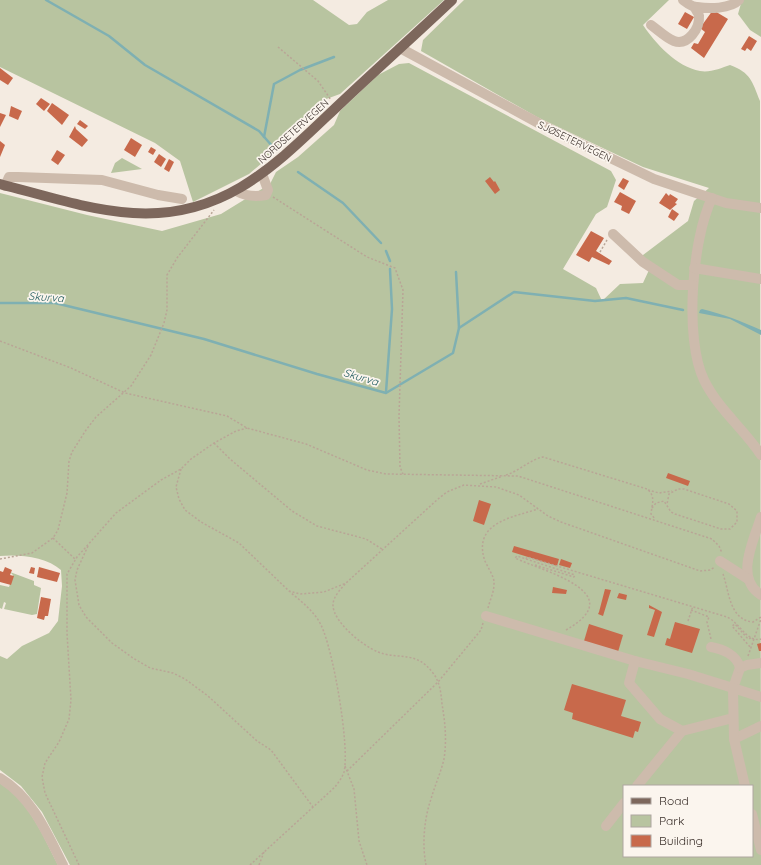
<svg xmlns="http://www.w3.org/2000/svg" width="761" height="865" viewBox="0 0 761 865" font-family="Quicksand,sans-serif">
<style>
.green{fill:#b8c4a0;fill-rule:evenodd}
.water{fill:#7fb0b2}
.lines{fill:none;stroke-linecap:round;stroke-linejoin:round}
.stream{stroke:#7fb0b2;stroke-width:2.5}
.building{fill:#c8694b}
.path{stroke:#b9a596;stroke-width:1.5;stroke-dasharray:2 2;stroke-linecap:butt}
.minor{stroke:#cdbbac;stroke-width:10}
.major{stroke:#7d675c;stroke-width:10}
.path-bridge{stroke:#b9a596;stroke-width:1.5;stroke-dasharray:2 2;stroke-linecap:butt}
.labels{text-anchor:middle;stroke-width:3.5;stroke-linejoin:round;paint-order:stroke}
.street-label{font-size:10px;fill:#3b302b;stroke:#fbf5ee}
.water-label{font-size:11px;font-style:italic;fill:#1f5a5e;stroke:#fbf5ee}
</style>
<rect width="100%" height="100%" fill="#f4ebe1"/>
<g class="green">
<path d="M 0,0 L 313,0 L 349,25 L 357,24 L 367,12 L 388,0 L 444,0 L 340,94 L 318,102 L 293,128 L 274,153 L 249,174 L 193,202 L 180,161 L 155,143 L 0,67 Z"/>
<path d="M 464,0 L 669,0 L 643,25 C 655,43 677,67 700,71 C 710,73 721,68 730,65 C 751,73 752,81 760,101 L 761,865 L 70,865 L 42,812 L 21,786 L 0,770 L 0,656 L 7,659 L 22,646 L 49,633 L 58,621 L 62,586 L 61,570 C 47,557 19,554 0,556 L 0,193 L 87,215 L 162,231 L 221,214 L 270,184 L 276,172 L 298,157 L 334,125 L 340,111 L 378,75 L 399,64 L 409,63 L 611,171 L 616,180 L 607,207 L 596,214 L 563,269 L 596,288 L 602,301 L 620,284 L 643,283 L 649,270 L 637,261 L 643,255 L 688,221 L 694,201 L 709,188 L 643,167 L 537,117 L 421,51 L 423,40 ZM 624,786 L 752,786 L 752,856 L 624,856 Z"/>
<path d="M 742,0 L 761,0 L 761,37 L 750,30 L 738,14 Z"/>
<path d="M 122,158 L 142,169 L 111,173 L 115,163 Z"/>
<path d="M 10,572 L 34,581 L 34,585 L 41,588 L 37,614 L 32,615 L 4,609 L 6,603 L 4,602 L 2,609 L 0,608 L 0,585 L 9,587 L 13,575 Z"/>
<path d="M 0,783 C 29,801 43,836 58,865 L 0,865 Z"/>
</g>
<path class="water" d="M 702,309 C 723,314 741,321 761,330 L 761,335 L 730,319 L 699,313 L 700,310 Z"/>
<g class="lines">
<g class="stream">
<path d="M 46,0 L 109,36 L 145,65 L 259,131 L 273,147"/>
<path d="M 264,137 L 274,84 L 300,70 L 334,57"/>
<path d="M 298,172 L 343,203 L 381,243"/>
<path d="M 386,251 L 390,261"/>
<path d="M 456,272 L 459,328"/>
<path d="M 0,303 L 55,303 L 204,339 L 317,374 L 386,393 L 453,353 L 459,328 L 514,292 L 595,301 L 626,298 L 683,310"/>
<path d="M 386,392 L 392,309 L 390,269"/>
</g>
</g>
<g class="building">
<path d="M 713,10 L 728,19 L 704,58 L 691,48 L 694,43 L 698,44 L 705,32 L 700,28 Z"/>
<path d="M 685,12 L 694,17 L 687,29 L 678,24 Z"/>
<path d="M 749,36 L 757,41 L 751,51 L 747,48 L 745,51 L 741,49 Z"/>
<path d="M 0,68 L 13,78 L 8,85 L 0,80 Z"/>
<path d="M 41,98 L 50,104 L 44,111 L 36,104 Z"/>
<path d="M 52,103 L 69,115 L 62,125 L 47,111 Z"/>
<path d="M 11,106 L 22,111 L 18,120 L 9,116 Z"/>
<path d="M 0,113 L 6,115 L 0,127 Z"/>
<path d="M 80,120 L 88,126 L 85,129 L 77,124 Z"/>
<path d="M 75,126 L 76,129 L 88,140 L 82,147 L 69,137 Z"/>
<path d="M 131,138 L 142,145 L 135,157 L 124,150 Z"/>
<path d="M 0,141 L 5,145 L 0,157 Z"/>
<path d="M 151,147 L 156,150 L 153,155 L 148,152 Z"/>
<path d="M 57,150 L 65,155 L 58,165 L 51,160 Z"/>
<path d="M 159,154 L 166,159 L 161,167 L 154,162 Z"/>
<path d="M 169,159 L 174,162 L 169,172 L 164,169 Z"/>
<path d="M 490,177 L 494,182 L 495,181 L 500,190 L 495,194 L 485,181 Z"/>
<path d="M 623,178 L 629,181 L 624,190 L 618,186 Z"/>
<path d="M 620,192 L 636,201 L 629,214 L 621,210 L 622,206 L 614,202 Z"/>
<path d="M 666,193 L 669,196 L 670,194 L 678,199 L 675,203 L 677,204 L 670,210 L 659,203 Z"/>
<path d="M 672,209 L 679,214 L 674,221 L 668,217 Z"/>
<path d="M 591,231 L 604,238 L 596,251 L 612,261 L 609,265 L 592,257 L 589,262 L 576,255 Z"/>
<path d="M 668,473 L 690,481 L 688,486 L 666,478 Z"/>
<path d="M 479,500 L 491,504 L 484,525 L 473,521 Z"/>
<path d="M 514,546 L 559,559 L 557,566 L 512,552 Z"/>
<path d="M 561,559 L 572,563 L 570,568 L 559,565 Z"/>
<path d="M 5,567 L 12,570 L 10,575 L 14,576 L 11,585 L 0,582 L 0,571 L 3,572 Z"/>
<path d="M 31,567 L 35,568 L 34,574 L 29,573 Z"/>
<path d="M 39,567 L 60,573 L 57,582 L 37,577 Z"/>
<path d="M 553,587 L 567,590 L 566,594 L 552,593 Z"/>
<path d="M 605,589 L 611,590 L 603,616 L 598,614 L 599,612 Z"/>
<path d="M 619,593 L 627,595 L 626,600 L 617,598 Z"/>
<path d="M 41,597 L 51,599 L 48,616 L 45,616 L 44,620 L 37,618 Z"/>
<path d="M 649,605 L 662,612 L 654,637 L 647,635 L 655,610 L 649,608 Z"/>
<path d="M 675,622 L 700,629 L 692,653 L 665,645 L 667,638 L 670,639 Z"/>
<path d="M 589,624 L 623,635 L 618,652 L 584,641 Z"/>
<path d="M 761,643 L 761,651 L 759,651 L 757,644 Z"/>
<path d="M 572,684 L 626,700 L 621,716 L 641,722 L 638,732 L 635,731 L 633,738 L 572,719 L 573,713 L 564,710 Z"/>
</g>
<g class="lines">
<g class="path">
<path d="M 278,47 L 318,81 L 331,100"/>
<path d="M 273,197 L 367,257 L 395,268 L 403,290 L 399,416 L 400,467 L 403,474"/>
<path d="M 600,252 L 607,240"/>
<path d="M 0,341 L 71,368 L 125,393 L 227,416 L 247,428 L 306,444 L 367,470 L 386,474 L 518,476 L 712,539 L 719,546 L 722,553"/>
<path d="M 214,443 L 230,459 L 292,511 L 317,526 L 366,539 L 382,549"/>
<path d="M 181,469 L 176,487 L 179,499 L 185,510 L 201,522 L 239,543 L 289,591 L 300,594 L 324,592 L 346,583 L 438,499 L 447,492 L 464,485 L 496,487 L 519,495 L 548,516 L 561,522 L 700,571 L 710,570 L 715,567"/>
<path d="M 506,475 C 519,471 531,459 543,457 L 647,489 C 656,496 652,504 651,514 L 655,519"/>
<path d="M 480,484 L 503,476"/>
<path d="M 648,490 L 659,493 L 672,491"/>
<path d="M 652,508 L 656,503 L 664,501 L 671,512 L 675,514 L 721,529 L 730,529 L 737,522 L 737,511 L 729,504 L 684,489 L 678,489 L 669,494 L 667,504"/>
<path d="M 53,538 L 75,559"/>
<path d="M 88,546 L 77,570 L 75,580 L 79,605 L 86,617 L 112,643 L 133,658 L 150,668 L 173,673 L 185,679 L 208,696 L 257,741 L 271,750 L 313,807"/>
<path d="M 0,559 L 32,553 L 53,538 L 58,530 L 67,493 L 69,461 L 72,452 L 86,430 L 96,417 L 131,386 L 151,355 L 164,323 L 167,310 L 167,275 L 177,258 L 214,210"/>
<path d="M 535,565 L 574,577 L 575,575"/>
<path d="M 723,574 C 729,590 729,620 753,622 L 761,617"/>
<path d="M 345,584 C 340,590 333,597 333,605 C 333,622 363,646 378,652 C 398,660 416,650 433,673 C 440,682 441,693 442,704 C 445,722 447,740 444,759 C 441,772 435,785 431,799 C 424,819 422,845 426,865"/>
<path d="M 488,608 C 490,600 494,592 494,584 C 495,576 486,566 484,558 C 474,522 514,517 538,509"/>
<path d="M 691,610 L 709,617 L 707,622 L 711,639"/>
<path d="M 688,621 L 693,606"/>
<path d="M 566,630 C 631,593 545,572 515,558 L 517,556 L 575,575"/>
<path d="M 751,638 L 748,639 L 735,624 L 732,626 L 751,648"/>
<path d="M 748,656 L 761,619"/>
<path d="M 345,766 L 354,789 L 359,841 L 367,865"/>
<path d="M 347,771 L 438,682 L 481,630 L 483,623"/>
<path d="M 79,865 L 45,793 L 42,777 L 45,763 L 59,742 L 69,719 L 71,700 L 67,633 L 67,574 L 77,557 L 116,513 L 161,480 L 181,469 L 191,459 L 214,443 L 236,431 L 247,428"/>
<path d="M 250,865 L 335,787 C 338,783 342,778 344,772 C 350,746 333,649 321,625 C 314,611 302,602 290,592"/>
<path d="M 259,865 L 264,852"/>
</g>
<g class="minor">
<path d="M 683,0 C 687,3 691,7 697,7 C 709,9 730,9 739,0"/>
<path d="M 651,25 C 658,30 666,38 674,41 C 688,46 700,28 699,16 C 699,14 696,10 695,8"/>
<path d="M 400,48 L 542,125 L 654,179 L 726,203 L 761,208"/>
<path d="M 5,186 L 9,177 L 18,177 L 102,180 L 158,195 L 182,199"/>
<path d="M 236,191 C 245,196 255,197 266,195 L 268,190 L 262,174"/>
<path d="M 712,198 C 692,239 684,339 704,380 C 718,409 744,429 761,455"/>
<path d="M 613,234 L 643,262 L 678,285 L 693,285"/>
<path d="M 694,268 L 761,279"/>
<path d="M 761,517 C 754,540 734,578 761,595"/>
<path d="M 720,561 L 748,579"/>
<path d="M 486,616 L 635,661 L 688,674 L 733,688 L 740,668 L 747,665 L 761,663"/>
<path d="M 711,647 C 723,649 737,655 740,668"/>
<path d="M 635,661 L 629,683 L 660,719 L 682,731"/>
<path d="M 734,739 L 761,726"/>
<path d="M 0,778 C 32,797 47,833 63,865"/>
<path d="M 637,786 L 682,731 L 733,718"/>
<path d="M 745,786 L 734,739 L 733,688 L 761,697"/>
<path d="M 752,814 L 761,850"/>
<path d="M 606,826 L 624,803"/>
</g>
<path class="major" d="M 0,184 C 43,195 88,210 133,213 C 228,219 279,161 343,101 C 379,67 416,34 452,0"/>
<path class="path-bridge" d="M 526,559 L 527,557 L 727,617 C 739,622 747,643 761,639"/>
</g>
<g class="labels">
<g class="street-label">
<text transform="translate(293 131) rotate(-42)" y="4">NORDSETERVEGEN</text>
<text transform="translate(575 141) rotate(26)" y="4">SJØSETERVEGEN</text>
</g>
<g class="water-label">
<text transform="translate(46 297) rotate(4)" y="4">Skurva</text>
<text transform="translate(361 377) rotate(17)" y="4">Skurva</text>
</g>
</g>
<rect x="623" y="785" width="130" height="72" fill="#fbf5ee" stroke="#aea6a0"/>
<rect x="631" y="798" width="20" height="6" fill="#7d675c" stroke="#aea6a0"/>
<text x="659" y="805" font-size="12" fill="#3b302b">Road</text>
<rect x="631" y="815" width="20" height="12" fill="#b8c4a0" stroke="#aea6a0"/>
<text x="659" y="825" font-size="12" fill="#3b302b">Park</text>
<rect x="631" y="835" width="20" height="12" fill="#c8694b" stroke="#aea6a0"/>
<text x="659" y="845" font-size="12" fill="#3b302b">Building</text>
</svg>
